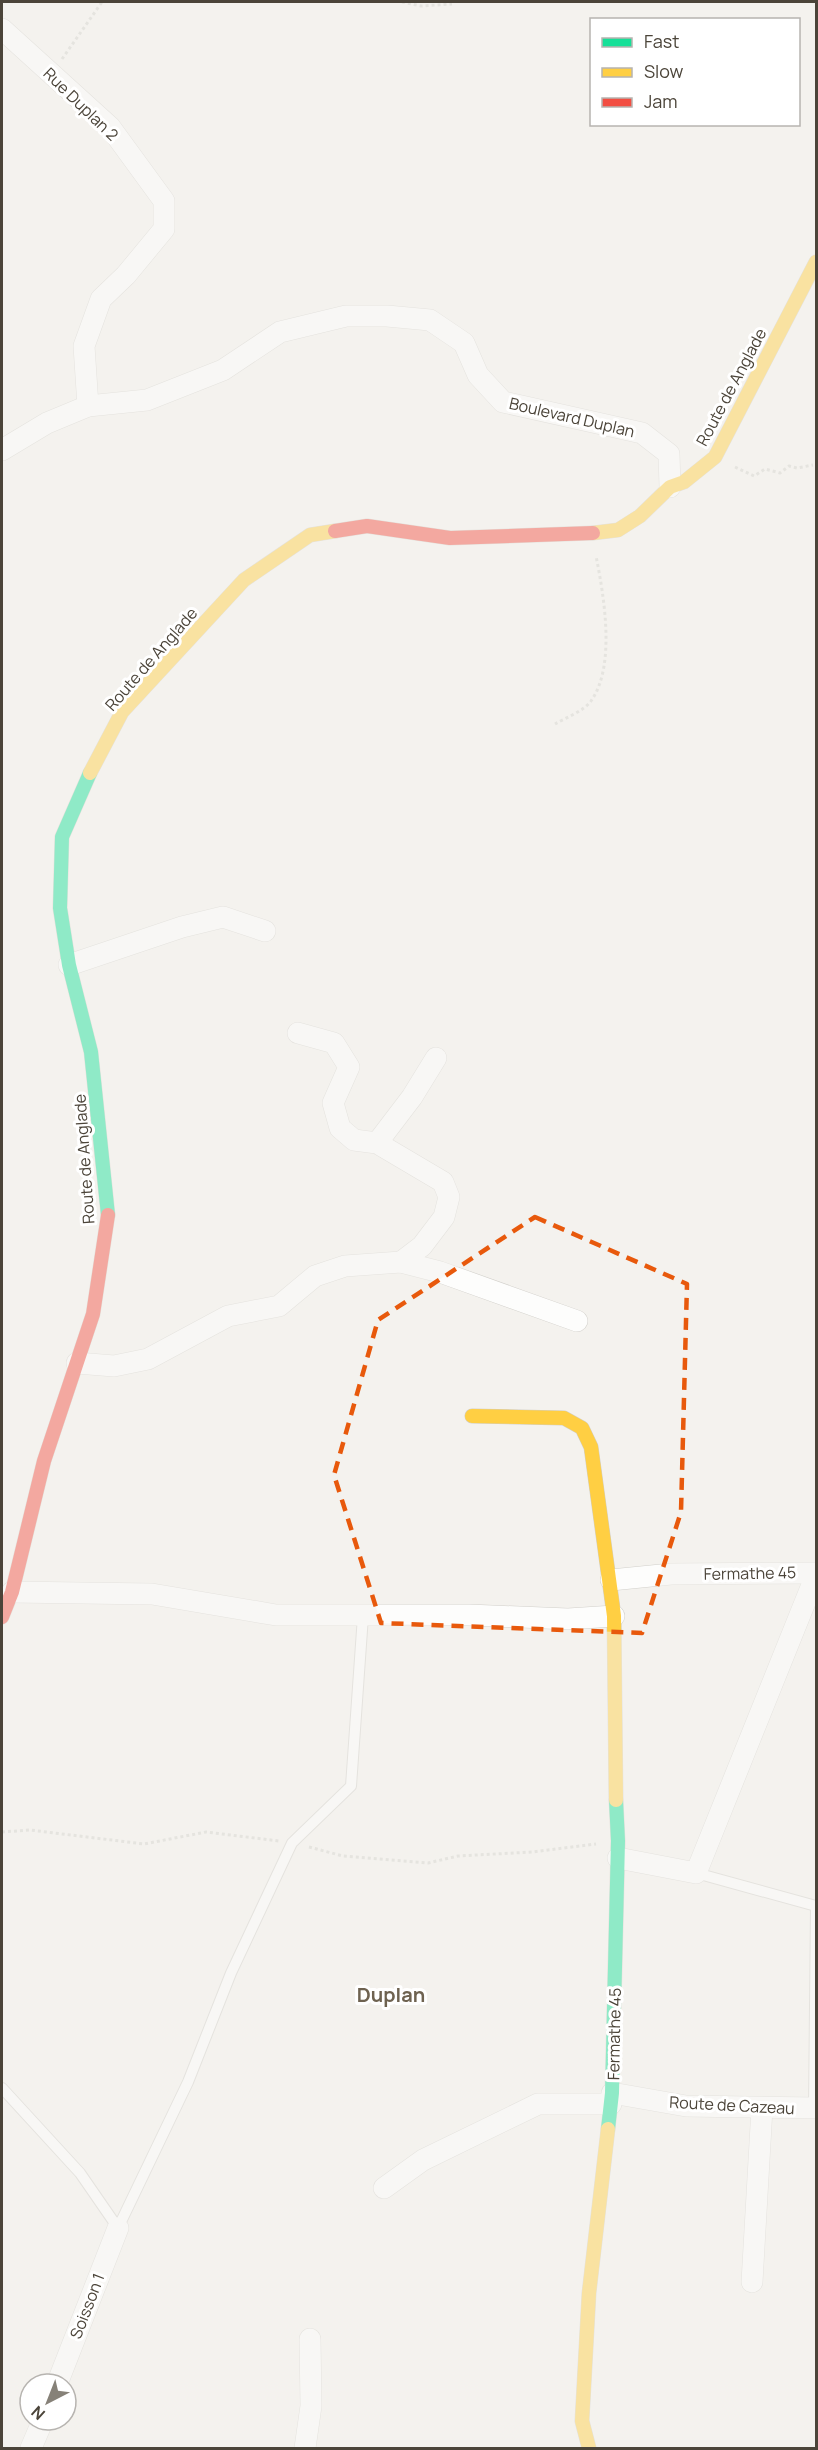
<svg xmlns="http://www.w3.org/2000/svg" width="818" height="2450" viewBox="0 0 818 2450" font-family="Manrope,sans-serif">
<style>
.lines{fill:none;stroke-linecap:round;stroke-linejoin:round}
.lane-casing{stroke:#d2d0cb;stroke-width:12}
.street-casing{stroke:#d2d0cb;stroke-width:22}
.fast-casing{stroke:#d3cfc5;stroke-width:15}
.slow-casing{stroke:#d3cfc5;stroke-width:15}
.jam-casing{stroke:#d3cfc5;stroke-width:15}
.path{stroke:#d3d2cc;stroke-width:3;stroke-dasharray:3 3;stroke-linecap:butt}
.lane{stroke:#fdfdfc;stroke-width:10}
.street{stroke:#fdfdfc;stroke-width:21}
.fast{stroke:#16e098;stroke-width:14}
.slow{stroke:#ffcf43;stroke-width:14}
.jam{stroke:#f24e42;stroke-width:14}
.marked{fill:none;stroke:#e8590c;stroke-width:4.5;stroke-dasharray:12 8;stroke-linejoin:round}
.labels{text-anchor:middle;stroke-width:6;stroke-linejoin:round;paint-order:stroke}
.street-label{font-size:16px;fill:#4b4439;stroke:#fff}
.quarter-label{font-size:20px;font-weight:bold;fill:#6e6250;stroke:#fff}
</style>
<rect width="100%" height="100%" fill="#f4f2ee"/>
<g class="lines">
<g class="lane-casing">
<g id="lane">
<path d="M 696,1873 L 816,1906 L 814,2108"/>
<path d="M 2,2088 L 80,2173 L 118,2228"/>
<path d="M 118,2228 L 188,2082 L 231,1973 L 292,1843 L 351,1786 L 363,1616"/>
</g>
</g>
<g class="street-casing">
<g id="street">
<path d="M 2,29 L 110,127 L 164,201 L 164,229 L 126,275 L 101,299 L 84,346 L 88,406"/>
<path d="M 2,450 L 47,423 L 88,406 L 147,400 L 223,370 L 280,332 L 346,316 L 387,316 L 430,320 L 464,343 L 478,375 L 503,402 L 642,433 L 669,454 L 670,487"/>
<path d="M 69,965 L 182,927 L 223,917 L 265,931"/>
<path d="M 298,1033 L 334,1043 L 349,1067 L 333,1103 L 340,1128 L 354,1140 L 377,1143 L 443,1182 L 449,1197 L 444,1217 L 422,1246 L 401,1262"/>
<path d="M 377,1143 L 412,1097 L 436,1058"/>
<path d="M 77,1363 L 114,1366 L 148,1359 L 228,1316 L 279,1306 L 315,1276 L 345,1266 L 401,1262 L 440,1272 L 577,1321"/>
<path d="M 611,1580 L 671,1574 L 816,1573"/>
<path d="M 12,1592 L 152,1594 L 276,1615 L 469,1615 L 568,1619 L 614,1616"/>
<path d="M 618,1858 L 696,1873 L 816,1575"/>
<path d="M 612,2093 L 686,2106 L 816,2108"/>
<path d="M 384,2188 L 423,2160 L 538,2104 L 611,2104"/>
<path d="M 752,2282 L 762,2108"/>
<path d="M 57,2384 L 118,2228"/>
<path d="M 31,2448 L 43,2420"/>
<path d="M 305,2448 L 311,2406 L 310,2339"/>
</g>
</g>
<g class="fast-casing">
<g id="fast">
<path d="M 90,773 L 62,837 L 60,908 L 69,965 L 91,1052 L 108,1215"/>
<path d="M 608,2129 L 612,2093 L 618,1841 L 616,1800"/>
</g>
</g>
<g class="slow-casing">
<g id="slow">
<path d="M 593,533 L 618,530 L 640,516 L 670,487 L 684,482 L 715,457 L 816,262"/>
<path d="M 90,773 L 122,712 L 244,580 L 310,535 L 335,531"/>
<path d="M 472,1416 L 564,1418 L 582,1428 L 591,1447 L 614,1616 L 616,1800"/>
<path d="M 589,2448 L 582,2421 L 589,2293 L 608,2129"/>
</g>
</g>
<g class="jam-casing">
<g id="jam">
<path d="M 335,531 L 367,526 L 450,538 L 593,533"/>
<path d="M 2,1617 L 12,1592 L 44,1461 L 93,1314 L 108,1215"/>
</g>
</g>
<g class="path">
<path d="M 402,2 L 421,6 L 452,4"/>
<path d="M 62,59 L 102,2"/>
<path d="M 735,467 L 754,476 L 765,469 L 780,473 L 789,466 L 797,468 L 813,465"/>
<path d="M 555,724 C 565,718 584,711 591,701 C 616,666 604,596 596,556"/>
<path d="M 2,1832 L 30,1830 L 144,1844 L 206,1832 L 279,1841"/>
<path d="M 309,1847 L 343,1856 L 428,1863 L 458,1856 L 532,1852 L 596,1844"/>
</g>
<use href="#lane" class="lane"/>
<use href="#street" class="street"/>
<use href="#fast" class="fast"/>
<use href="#slow" class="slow"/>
<use href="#jam" class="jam"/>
</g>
<path d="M0 0H818V2450H0ZM 535,1217 L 687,1284 L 681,1512 L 642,1633 L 381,1623 L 334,1475 L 378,1320 Z" fill="#f4f2ee" fill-opacity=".55" fill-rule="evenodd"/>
<path class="marked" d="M 535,1217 L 687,1284 L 681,1512 L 642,1633 L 381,1623 L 334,1475 L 378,1320 Z"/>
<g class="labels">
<g class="street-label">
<text transform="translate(81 104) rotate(44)" y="6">Rue Duplan 2</text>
<text transform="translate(731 387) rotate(-62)" y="6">Route de Anglade</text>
<text transform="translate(572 417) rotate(13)" y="6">Boulevard Duplan</text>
<text transform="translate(151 659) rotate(-49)" y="6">Route de Anglade</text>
<text transform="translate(84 1159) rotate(-94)" y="6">Route de Anglade</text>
<text transform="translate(750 1573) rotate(-1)" y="6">Fermathe 45</text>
<text transform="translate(614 2034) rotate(-89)" y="6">Fermathe 45</text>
<text transform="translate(732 2105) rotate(3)" y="6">Route de Cazeau</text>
<text transform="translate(87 2306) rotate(-69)" y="6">Soisson 1</text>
</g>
<g class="quarter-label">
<text x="391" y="2002">Duplan</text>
</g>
</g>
<rect width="818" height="2450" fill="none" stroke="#4b4439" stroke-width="6"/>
<rect x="590" y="18" width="210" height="108" fill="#ffffff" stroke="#b7b4b0" stroke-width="1.5"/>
<rect x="602" y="38" width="30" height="9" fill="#16e098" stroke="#b7b4b0" stroke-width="1.5"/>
<text x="644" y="48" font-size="18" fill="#4b4439">Fast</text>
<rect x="602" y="68" width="30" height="9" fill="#ffcf43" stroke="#b7b4b0" stroke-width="1.5"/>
<text x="644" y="78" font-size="18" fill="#4b4439">Slow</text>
<rect x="602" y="98" width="30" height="9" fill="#f24e42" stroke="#b7b4b0" stroke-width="1.5"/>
<text x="644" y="108" font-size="18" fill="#4b4439">Jam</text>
<g transform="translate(48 2402) rotate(222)"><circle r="28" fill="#ffffff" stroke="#b7b4b0" stroke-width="1.5"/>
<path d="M0-4.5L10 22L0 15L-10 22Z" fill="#868178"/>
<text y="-9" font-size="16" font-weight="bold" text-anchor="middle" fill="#4b4439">N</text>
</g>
</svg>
